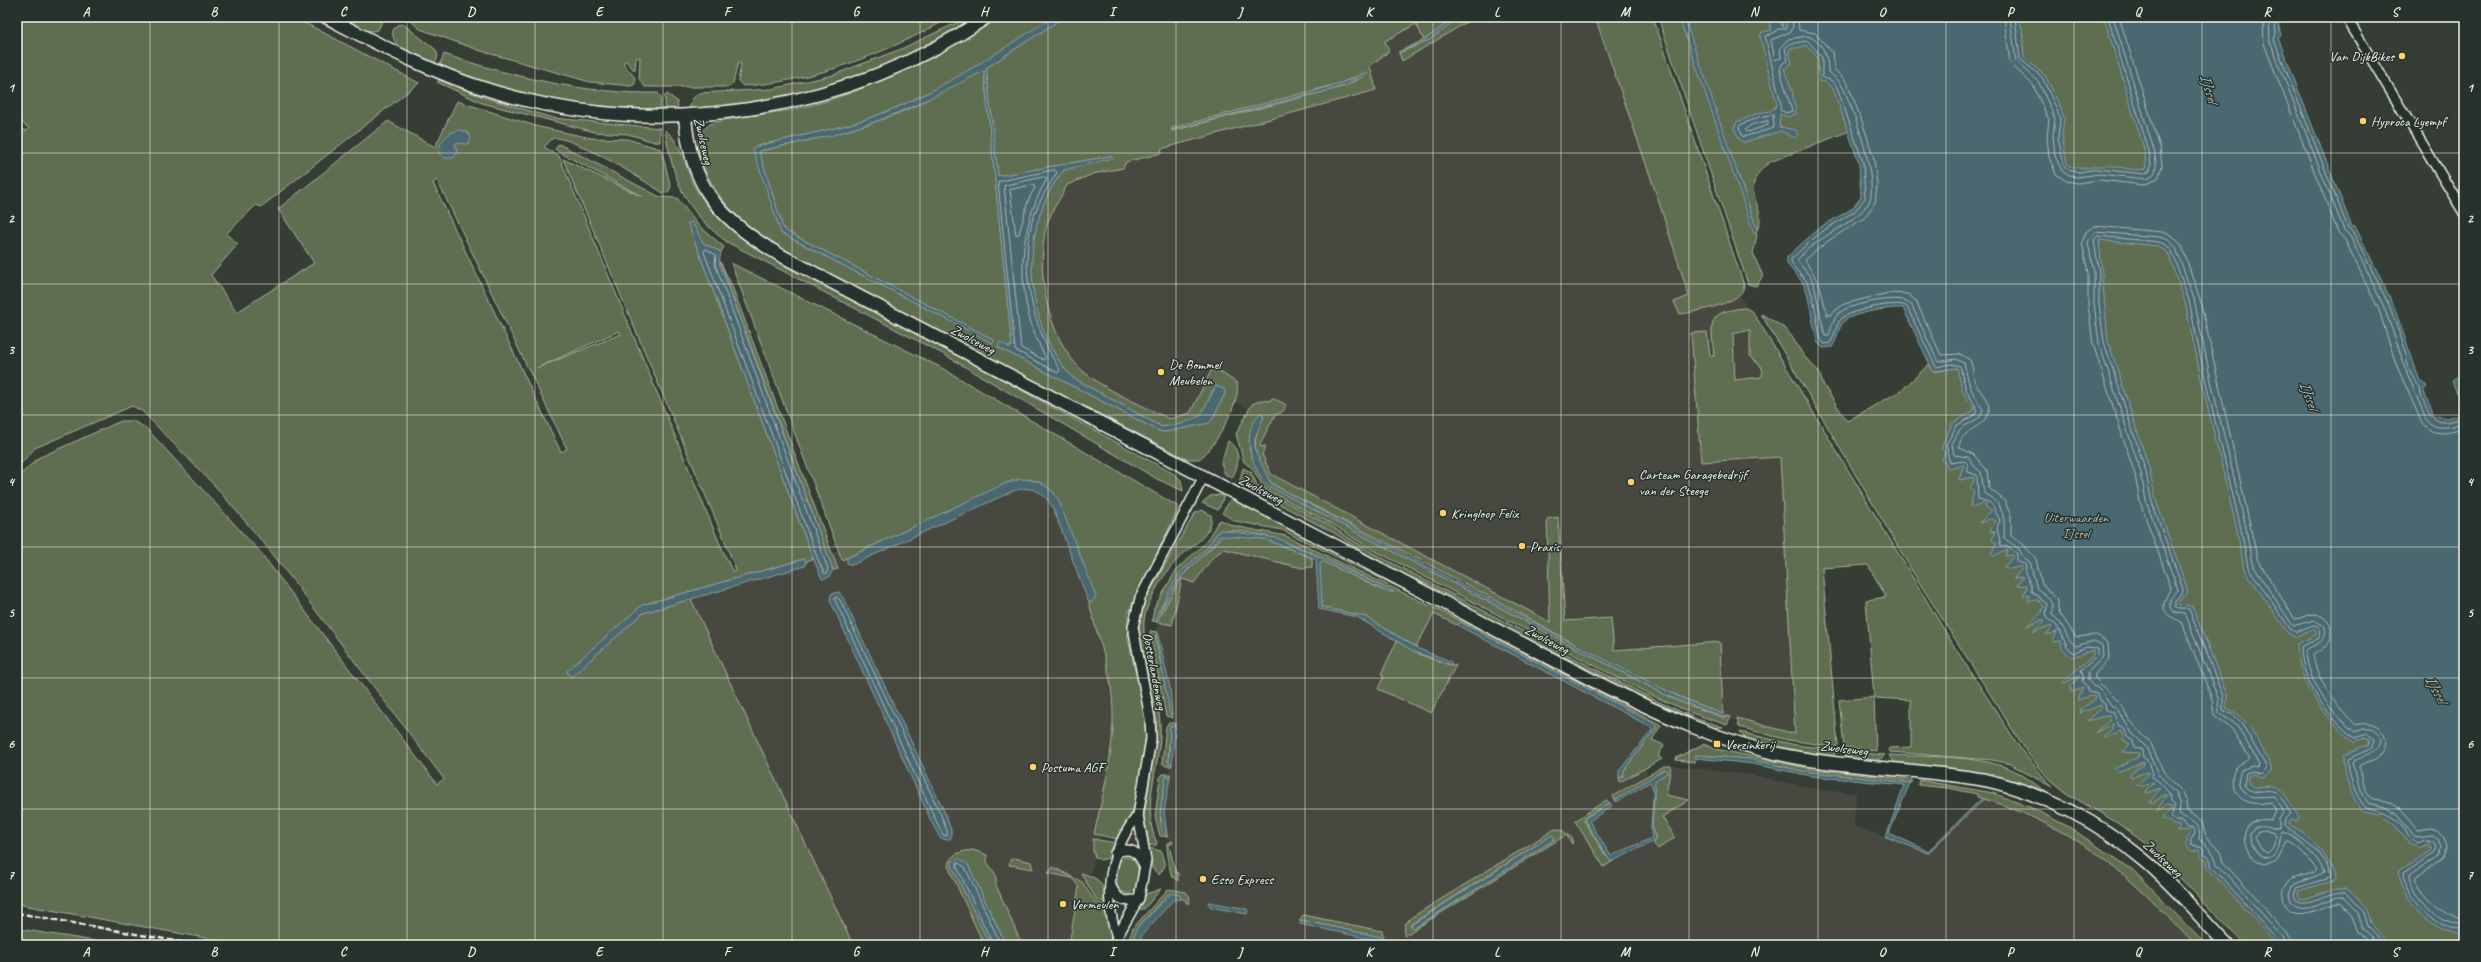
<svg xmlns="http://www.w3.org/2000/svg" width="2481" height="962" viewBox="0 0 2481 962" font-family="Caveat,sans-serif">
<style>
.built{fill:#46493f}
.green{fill:#5f6e51;stroke:#aab09c;fill-rule:evenodd}
.water{fill:#496870;stroke:#8d9fa0}
.lines{fill:none;stroke-linecap:round;stroke-linejoin:round}
.shore{stroke:#b0bab8;stroke-width:1}
.minor-casing{stroke:#f4f1e8;stroke-width:12}
.major-casing{stroke:#f4f1e8;stroke-width:15}
.minor{stroke:#26332d;stroke-width:9}
.major{stroke:#26332d;stroke-width:12}
.rail{stroke:#f4f1e8;stroke-width:2.5;stroke-dasharray:6 3;stroke-linecap:butt}
.grid{fill:none;stroke:#f4f1e8;stroke-width:1;stroke-opacity:0.55}
.poi-dot{fill:#ffd166;stroke:#26332d;stroke-width:1.5}
.labels{text-anchor:middle;stroke-width:3;stroke-linejoin:round;paint-order:stroke}
.poi-label{font-size:14px;fill:#f4f1e8;stroke:#26332d;text-anchor:start}
.street-label{font-size:14px;fill:#f4f1e8;stroke:#26332d}
.park-label{font-size:14px;fill:#b8bdac;stroke:#26332d}
.water-label{font-size:15px;font-style:italic;fill:#b0bab8;stroke:#26332d}
.neatline{fill:none;stroke:#f4f1e8;stroke-width:1.5}
.grid-label{font-size:13px;text-anchor:middle;font-weight:bold;fill:#f4f1e8}
</style>
<rect width="100%" height="100%" fill="#353d35"/>
<filter id="ink" filterUnits="userSpaceOnUse"><feTurbulence type="fractalNoise" baseFrequency=".025" numOctaves="2"/><feDisplacementMap in="SourceGraphic" scale="8" xChannelSelector="R" yChannelSelector="G"/><feConvolveMatrix kernelMatrix="1 2 1 2 8 2 1 2 1" color-interpolation-filters="sRGB"/></filter>
<g filter="url(#ink)">
<g class="built">
<path d="M 1429,17 L 1618,17 L 1756,331 L 1780,404 L 1802,738 L 1764,731 L 1684,701 L 1268,484 L 1250,443 L 1261,416 L 1219,393 L 1204,422 L 1162,431 L 1021,352 L 1008,184 Z"/>
<path d="M 1016,485 L 1049,493 L 1107,635 L 1121,706 L 1104,823 L 1085,894 L 1106,945 L 849,945 L 688,597 L 799,565 Z"/>
<path d="M 1274,539 L 1499,644 L 1653,725 L 1654,728 L 1641,763 L 1649,775 L 1667,767 L 1675,766 L 1752,775 L 1821,790 L 1856,793 L 1854,826 L 1929,852 L 1986,797 L 2046,818 L 2145,888 L 2199,945 L 1134,945 L 1136,939 L 1171,898 L 1177,870 L 1172,843 L 1163,826 L 1162,810 L 1169,769 L 1173,725 L 1157,632 L 1157,616 L 1168,592 L 1212,546 Z"/>
</g>
<g class="green">
<path d="M 17,17 L 294,17 L 419,83 L 261,207 L 256,205 L 226,234 L 238,244 L 211,275 L 237,312 L 314,263 L 278,209 L 388,121 L 435,147 L 457,101 L 539,127 L 591,138 L 627,139 L 661,149 L 671,187 L 668,192 L 663,193 C 643,180 574,136 553,138 L 544,147 L 559,156 L 719,542 L 732,571 L 735,572 L 736,570 L 724,539 L 563,159 L 643,197 L 559,152 L 555,149 L 559,144 L 660,197 L 677,198 L 698,225 L 724,247 L 721,252 L 703,243 L 692,223 L 688,223 L 813,558 L 806,562 L 804,559 L 642,605 L 567,672 L 571,677 L 643,613 L 691,599 L 853,945 L 244,945 L 17,904 L 17,478 L 38,458 L 121,421 L 133,421 L 146,428 L 260,552 L 437,784 L 444,779 L 272,553 L 215,486 L 142,411 L 132,406 L 35,448 L 17,468 L 17,124 L 26,131 L 29,128 L 17,119 ZM 437,180 L 567,449 L 561,452 L 433,183 ZM 619,331 L 621,334 L 537,368 Z"/>
<path d="M 340,17 L 384,17 L 378,30 C 364,34 352,24 340,17 Z"/>
<path d="M 406,17 L 951,17 C 889,52 814,82 743,86 L 738,81 L 741,64 L 738,63 L 733,83 L 729,87 L 645,87 L 639,79 L 640,57 L 636,58 L 635,71 L 626,61 L 623,63 L 635,78 L 635,84 L 631,86 L 590,82 L 481,51 L 420,29 Z"/>
<path d="M 969,17 L 983,17 C 926,49 865,78 801,93 C 764,102 727,105 689,109 L 692,99 L 699,93 L 772,89 L 833,75 L 901,49 Z"/>
<path d="M 999,17 L 1053,17 C 997,54 941,91 878,115 C 838,130 795,136 754,147 L 781,233 L 993,343 L 994,340 L 788,232 L 783,228 L 759,151 C 813,140 869,128 919,104 C 929,99 978,70 984,71 L 1012,346 L 998,347 L 1159,431 L 1166,432 L 1208,423 L 1212,420 L 1225,393 L 1213,390 L 1204,411 L 1197,418 L 1181,424 L 1162,427 L 1073,378 C 1022,326 1017,225 1064,170 L 1111,156 L 998,176 L 986,68 L 1064,17 L 1456,17 L 1424,40 L 1416,24 L 1385,41 L 1389,51 L 1370,66 L 1376,90 L 1161,149 L 1162,153 L 1126,162 L 1123,168 L 1093,174 L 1067,185 C 1061,198 1049,214 1046,228 C 1035,274 1049,347 1089,376 C 1113,394 1143,405 1169,419 L 1190,413 L 1213,367 L 1237,383 C 1242,400 1214,450 1199,459 L 1187,459 L 815,268 C 773,244 729,221 708,176 C 704,169 700,162 699,154 C 697,139 699,131 712,123 C 746,114 782,114 816,104 C 882,85 942,53 999,17 ZM 1366,72 L 1367,74 L 1346,86 L 1172,131 L 1172,128 L 1341,83 Z"/>
<path d="M 1460,17 L 1475,17 L 1402,61 L 1399,53 L 1429,40 Z"/>
<path d="M 1595,17 L 1653,17 L 1744,285 C 1745,303 1695,312 1680,314 L 1674,302 L 1689,296 L 1657,196 Z"/>
<path d="M 1658,17 L 2110,17 L 2145,152 L 2148,166 L 2143,170 L 2158,246 L 2168,251 L 2315,629 L 2368,739 L 2427,844 L 2464,892 L 2464,945 L 2245,945 L 2150,847 L 2116,822 L 2066,793 L 2050,780 L 2028,754 L 1917,579 L 1761,314 L 1785,328 L 1792,337 L 1804,356 L 1819,372 L 1823,384 L 1847,421 L 1902,390 L 1929,364 L 1933,371 C 1942,373 1950,366 1959,369 L 1839,102 L 1848,129 L 1847,132 L 1770,162 C 1734,189 1770,208 1757,230 L 1738,174 L 1757,235 L 1753,254 L 1763,276 L 1756,286 L 1748,284 Z"/>
<path d="M 403,24 L 435,49 L 438,56 L 435,64 C 419,57 390,51 393,30 L 397,25 Z"/>
<path d="M 444,54 C 513,77 585,94 658,93 L 661,97 L 660,109 C 608,109 531,101 482,84 C 467,79 453,72 439,66 Z"/>
<path d="M 439,80 L 486,98 L 553,118 L 660,128 L 660,142 L 655,142 L 628,134 L 595,132 L 482,103 L 437,82 Z"/>
<path d="M 667,94 L 677,101 L 678,109 L 665,109 L 665,96 Z"/>
<path d="M 665,130 C 682,142 685,168 694,186 C 705,205 719,220 737,234 L 1174,474 L 1181,480 L 1183,491 L 1157,479 L 943,354 L 727,242 C 685,211 673,180 665,130 Z"/>
<path d="M 719,259 L 732,286 L 838,569 L 833,570 Z"/>
<path d="M 731,263 L 940,367 L 1179,507 L 1128,614 L 1128,639 L 1144,708 L 1146,733 L 1137,798 L 1127,825 L 1118,839 L 1094,834 C 1106,782 1119,733 1110,680 C 1105,653 1095,629 1089,603 L 1092,602 L 1054,493 C 1043,481 1029,477 1012,481 L 842,560 Z"/>
<path d="M 1746,308 L 1753,312 L 1957,651 L 2022,751 L 2052,787 L 2010,764 L 1992,760 L 1890,752 L 1889,748 L 1911,747 L 1911,700 L 1874,698 L 1876,751 L 1844,747 L 1839,700 L 1874,697 L 1866,600 L 1886,597 L 1868,565 L 1822,568 L 1838,745 L 1836,747 L 1788,740 L 1739,727 L 1737,718 L 1795,734 L 1780,457 L 1701,462 L 1691,333 L 1707,332 L 1710,356 L 1714,356 C 1711,323 1705,311 1746,308 ZM 1750,330 L 1750,357 L 1761,366 L 1763,372 L 1761,377 L 1735,380 L 1733,334 Z"/>
<path d="M 1272,398 L 1285,404 C 1286,411 1281,413 1275,415 L 1260,444 L 1261,447 L 1266,446 L 1262,454 L 1271,474 L 1550,622 L 1547,519 L 1558,517 L 1565,621 L 1611,618 L 1614,650 L 1720,642 L 1723,714 C 1641,684 1565,638 1488,596 C 1420,559 1349,524 1279,488 C 1262,478 1251,451 1257,433 L 1249,449 L 1267,485 L 1677,701 L 1725,718 L 1726,716 L 1731,717 L 1727,725 L 1692,713 L 1651,695 L 1366,546 L 1337,527 L 1264,488 L 1252,468 L 1244,462 L 1236,434 L 1252,404 L 1262,400 L 1270,401 Z"/>
<path d="M 1228,441 C 1242,451 1239,465 1232,478 L 1225,474 L 1221,463 Z"/>
<path d="M 1243,468 L 1251,472 L 1258,487 L 1329,525 L 1373,553 L 1655,700 L 1697,719 L 1723,727 L 1710,728 L 1648,703 L 1622,685 L 1484,618 L 1458,600 L 1422,582 L 1388,568 L 1334,533 L 1239,483 Z"/>
<path d="M 1220,495 L 1224,496 L 1218,510 L 1202,503 L 1210,496 Z"/>
<path d="M 1232,498 L 1435,605 L 1282,530 L 1235,521 L 1222,513 Z"/>
<path d="M 1202,510 L 1211,515 C 1215,534 1188,548 1178,559 C 1165,572 1152,594 1146,611 C 1137,636 1159,692 1160,724 C 1163,762 1139,806 1157,843 L 1155,846 L 1149,845 L 1144,817 L 1156,740 L 1156,717 L 1140,643 L 1139,619 L 1145,600 L 1195,513 Z"/>
<path d="M 1221,520 L 1234,526 L 1286,536 L 1480,630 L 1661,725 L 1652,740 L 1664,745 L 1658,756 L 1662,759 L 1620,782 L 1619,778 L 1623,776 L 1624,770 L 1656,728 L 1655,724 L 1460,622 L 1457,625 L 1434,614 L 1416,647 L 1366,617 L 1322,607 L 1319,566 L 1322,561 L 1382,590 L 1394,592 C 1351,572 1265,522 1218,532 L 1208,547 L 1181,572 L 1157,614 L 1160,616 L 1182,576 L 1214,545 L 1222,535 L 1265,539 L 1312,558 L 1312,567 L 1302,568 L 1224,549 L 1213,557 L 1194,583 L 1182,579 L 1172,625 L 1152,621 L 1154,608 L 1177,569 L 1205,543 L 1218,522 Z"/>
<path d="M 1150,631 L 1158,632 L 1158,635 L 1155,636 L 1172,718 L 1166,716 Z"/>
<path d="M 1397,641 L 1421,655 L 1450,665 L 1456,665 L 1431,713 L 1378,689 L 1384,676 L 1381,674 Z"/>
<path d="M 1169,723 L 1175,723 L 1175,726 L 1170,727 L 1168,762 L 1172,763 L 1172,766 L 1166,766 L 1162,763 L 1166,726 Z"/>
<path d="M 1740,732 L 1796,745 L 1838,750 L 1831,758 L 1821,757 L 1746,739 Z"/>
<path d="M 1703,744 L 1716,749 L 1811,769 L 1912,780 L 1912,783 L 1802,771 L 1749,759 L 1695,755 L 1697,758 L 1694,762 L 1676,760 L 1676,758 Z"/>
<path d="M 1843,751 L 1885,755 C 1875,765 1855,763 1845,756 Z"/>
<path d="M 1889,755 C 1925,757 1975,755 2008,768 C 2022,773 2033,783 2045,791 L 2015,782 L 1897,765 Z"/>
<path d="M 1664,766 L 1671,766 L 1666,795 L 1689,800 L 1662,817 L 1675,837 L 1658,849 L 1653,843 L 1656,838 L 1652,829 L 1654,781 L 1668,772 L 1667,770 L 1615,800 L 1613,796 Z"/>
<path d="M 1163,774 L 1170,774 L 1170,777 L 1166,776 C 1164,790 1153,831 1169,837 L 1160,836 L 1155,816 L 1160,778 Z"/>
<path d="M 1919,780 L 1993,793 L 2034,809 L 2069,827 L 2133,870 L 2206,945 L 2195,945 C 2169,918 2143,890 2114,867 C 2079,837 2019,808 1977,797 L 1977,794 L 1948,788 L 1918,785 Z"/>
<path d="M 1606,800 L 1610,803 L 1585,817 L 1584,821 L 1606,856 L 1613,861 L 1604,867 L 1575,821 Z"/>
<path d="M 1555,829 L 1562,830 L 1573,839 L 1572,844 L 1566,835 L 1404,936 L 1405,924 L 1412,917 ZM 1552,835 L 1555,839 L 1414,928 L 1410,926 L 1411,924 Z"/>
<path d="M 1093,839 L 1116,843 L 1108,858 L 1101,860 L 1095,857 L 1093,851 Z"/>
<path d="M 1172,841 L 1173,843 L 1169,845 L 1176,873 L 1178,873 L 1178,881 L 1171,875 C 1170,870 1166,845 1167,843 Z"/>
<path d="M 1149,848 L 1161,851 L 1165,866 L 1159,875 L 1152,868 Z"/>
<path d="M 973,850 L 987,855 L 987,862 L 996,875 L 996,885 L 1022,945 L 1006,945 L 968,865 L 953,868 L 990,945 L 984,945 L 948,866 C 949,854 962,851 973,850 Z"/>
<path d="M 1125,857 L 1133,859 L 1138,867 L 1137,888 L 1129,894 L 1120,891 L 1117,886 L 1117,864 Z"/>
<path d="M 1015,858 L 1031,862 L 1033,869 L 1009,865 L 1010,860 Z"/>
<path d="M 1053,867 L 1082,882 L 1095,901 L 1106,906 L 1111,930 L 1110,945 L 1069,945 L 1079,887 L 1072,878 L 1048,873 Z"/>
<path d="M 1081,873 C 1101,879 1103,882 1106,903 L 1096,899 Z"/>
<path d="M 1161,889 L 1144,909 L 1139,909 L 1146,894 Z"/>
<path d="M 1168,889 L 1186,892 L 1190,897 L 1189,903 L 1186,903 L 1186,900 L 1168,894 L 1137,928 L 1131,945 L 1127,945 L 1133,928 Z"/>
<path d="M 1303,915 L 1382,931 L 1386,945 L 1381,945 L 1380,937 L 1300,920 Z"/>
<path d="M 17,928 L 19,929 L 120,945 L 17,945 Z"/>
</g>
<g class="water">
<path d="M 1053,17 L 1064,17 L 986,68 L 998,176 L 1111,156 L 1113,158 L 1064,170 C 1017,225 1023,327 1073,378 L 1162,427 L 1181,424 L 1200,416 L 1216,386 L 1224,389 L 1225,393 L 1212,420 L 1209,423 L 1166,432 L 1159,431 L 998,347 L 1000,342 L 1010,348 L 1012,346 L 984,71 L 918,104 L 880,120 L 833,135 L 759,151 L 783,228 L 788,232 L 994,340 L 993,343 L 781,233 L 753,149 L 754,147 C 795,136 838,130 878,115 C 941,91 996,53 1053,17 Z"/>
<path d="M 1456,17 L 1460,17 L 1429,40 L 1398,52 L 1426,39 Z"/>
<path d="M 1679,17 L 1684,17 L 1757,230 L 1756,234 L 1754,233 Z"/>
<path d="M 1771,17 L 1777,17 L 1783,27 L 1782,17 L 2018,17 L 2022,28 L 2024,58 L 2045,75 L 2060,106 L 2064,118 L 2062,136 L 2067,164 C 2079,173 2097,164 2112,166 C 2123,167 2135,172 2146,169 L 2145,152 L 2104,17 L 2277,17 L 2281,36 L 2278,38 L 2352,227 L 2355,226 L 2393,304 L 2420,381 L 2428,386 L 2424,392 L 2434,415 L 2447,418 L 2464,412 L 2464,936 C 2455,933 2445,932 2437,927 C 2418,915 2402,892 2398,871 L 2431,850 L 2430,843 L 2419,848 L 2409,844 L 2392,822 L 2381,815 L 2364,812 C 2350,798 2344,775 2344,755 L 2369,745 L 2370,740 L 2364,738 L 2354,743 C 2325,717 2298,684 2297,644 L 2316,635 L 2316,631 L 2313,629 L 2295,637 L 2289,634 L 2244,569 L 2237,530 L 2202,383 L 2185,302 L 2168,253 L 2158,246 L 2099,240 L 2108,341 L 2150,471 L 2155,498 L 2187,588 L 2187,594 L 2178,602 L 2179,605 L 2192,606 L 2227,695 L 2226,708 C 2249,716 2261,746 2271,767 L 2271,771 L 2263,778 L 2253,774 L 2248,776 L 2248,783 C 2255,793 2267,783 2277,787 C 2285,791 2293,809 2299,817 L 2297,821 L 2290,820 L 2288,823 C 2291,827 2297,828 2301,831 C 2318,845 2329,857 2334,878 L 2332,881 L 2298,891 L 2299,898 L 2305,899 L 2336,888 L 2346,888 L 2359,900 L 2366,910 L 2370,924 L 2390,945 L 2278,945 L 2208,868 L 2207,860 L 2201,857 L 2199,849 L 2191,851 L 2187,846 L 2187,839 L 2191,833 L 2190,830 L 2178,831 L 2180,825 L 2173,825 L 2169,821 L 2163,819 L 2163,816 L 2171,810 L 2172,806 L 2167,805 L 2156,811 L 2167,796 L 2162,796 L 2152,803 L 2150,801 L 2161,788 L 2146,793 L 2146,790 L 2154,782 L 2142,786 L 2137,785 L 2148,775 L 2148,772 L 2131,777 L 2130,773 L 2144,765 L 2144,762 L 2117,772 L 2114,769 L 2138,757 L 2139,753 L 2123,752 L 2130,744 L 2124,741 L 2121,731 L 2102,738 L 2112,729 L 2113,723 L 2095,733 L 2110,719 L 2110,715 L 2087,721 L 2102,708 L 2101,705 L 2080,713 L 2081,709 L 2094,700 L 2095,697 L 2091,696 L 2078,700 L 2083,687 L 2071,692 L 2071,686 L 2080,676 L 2064,683 L 2063,681 L 2093,656 L 2094,650 L 2071,657 L 2062,648 L 2061,641 L 2053,642 L 2057,632 L 2046,635 L 2052,627 L 2051,625 L 2033,632 L 2044,622 L 2044,619 L 2027,626 L 2042,612 L 2044,606 L 2038,600 L 2028,601 L 2030,596 L 2023,595 L 2027,588 L 2026,585 L 2017,586 L 2023,577 L 2014,578 L 2022,569 L 2022,566 L 2011,569 L 2004,567 L 2013,557 L 2013,555 L 2005,556 L 2008,550 L 1993,556 L 1991,554 L 1997,544 L 1992,540 L 1995,532 L 1990,531 L 1996,521 L 1990,519 L 1979,523 L 1992,510 L 1986,508 L 1985,503 L 1974,507 L 1970,506 L 1974,492 L 1970,487 L 1973,484 L 1974,477 L 1959,480 L 1964,465 L 1949,469 L 1945,462 L 1942,461 L 1945,452 L 1942,449 C 1942,443 1950,429 1953,423 L 1975,410 L 1963,392 L 1957,368 L 1933,371 L 1903,308 C 1892,307 1852,313 1844,321 C 1838,328 1838,339 1832,347 L 1823,348 L 1817,342 L 1807,292 L 1803,283 L 1787,264 L 1787,257 L 1819,228 L 1853,208 L 1861,197 L 1859,163 L 1833,88 L 1825,82 L 1819,81 L 1818,58 L 1806,45 L 1798,48 L 1790,48 L 1789,51 L 1792,63 L 1784,69 L 1792,90 L 1796,114 L 1788,117 L 1780,114 L 1779,127 L 1796,130 L 1798,135 L 1795,138 L 1781,131 L 1744,142 L 1740,140 L 1734,128 L 1737,122 L 1758,113 L 1771,111 L 1777,105 L 1760,36 L 1762,32 L 1772,30 L 1769,22 Z"/>
<path d="M 1366,72 L 1368,74 L 1334,89 L 1171,130 L 1307,94 L 1352,79 Z"/>
<path d="M 461,130 L 468,133 L 471,138 L 468,144 L 455,143 L 457,153 L 453,158 L 445,158 L 439,153 C 438,141 449,131 461,130 Z"/>
<path d="M 692,222 L 703,243 L 721,252 L 719,263 L 833,570 L 829,577 L 822,579 L 813,558 L 688,223 Z"/>
<path d="M 2464,374 L 2464,410 L 2452,381 Z"/>
<path d="M 1261,413 L 1264,416 L 1255,438 L 1255,450 L 1271,484 L 1580,647 L 1681,698 L 1723,714 L 1726,718 L 1668,696 L 1267,485 C 1252,469 1239,430 1261,413 Z"/>
<path d="M 1020,479 C 1037,479 1049,485 1058,499 L 1096,596 L 1092,602 L 1089,603 L 1053,508 C 1043,491 1032,485 1013,491 L 852,565 L 847,563 L 847,558 L 1004,484 Z"/>
<path d="M 1220,530 L 1277,538 L 1394,592 L 1388,592 L 1322,561 L 1320,563 L 1322,607 L 1366,617 L 1419,649 L 1450,661 L 1452,665 L 1415,652 L 1357,617 L 1319,609 L 1316,559 L 1265,539 L 1219,536 C 1211,550 1198,557 1187,570 C 1173,585 1165,603 1158,621 L 1156,621 L 1169,591 L 1181,572 L 1208,547 Z"/>
<path d="M 804,559 L 806,562 L 805,566 L 643,613 L 571,677 L 567,671 L 642,605 Z"/>
<path d="M 839,592 L 843,598 L 945,813 L 951,830 L 951,838 L 948,840 L 940,838 L 934,827 L 830,600 L 831,594 Z"/>
<path d="M 1460,622 L 1655,724 L 1656,728 L 1624,770 L 1623,776 L 1619,778 L 1619,771 L 1652,730 L 1651,727 L 1457,625 Z"/>
<path d="M 1156,634 L 1158,635 L 1170,688 L 1172,715 L 1170,714 Z"/>
<path d="M 1170,726 L 1175,726 L 1172,763 L 1169,764 Z"/>
<path d="M 1695,755 L 1749,759 L 1802,771 L 1910,783 L 1889,833 L 1928,851 L 1981,799 L 1985,798 L 1928,853 L 1886,837 L 1904,785 L 1811,776 L 1753,764 L 1697,758 L 1694,757 Z"/>
<path d="M 1665,769 L 1668,772 L 1655,781 L 1652,829 L 1656,840 L 1613,861 L 1610,861 L 1584,819 L 1610,803 L 1612,806 L 1589,821 L 1611,856 L 1652,838 C 1648,823 1658,792 1650,782 L 1616,802 L 1615,800 Z"/>
<path d="M 1166,776 L 1170,777 L 1164,812 L 1167,836 L 1160,815 Z"/>
<path d="M 1552,835 L 1555,839 L 1414,928 L 1410,926 Z"/>
<path d="M 959,858 L 968,865 L 1006,945 L 990,945 L 953,868 L 952,862 Z"/>
<path d="M 1171,893 L 1180,895 L 1181,899 L 1173,900 L 1142,935 L 1139,945 L 1131,945 L 1137,928 Z"/>
<path d="M 1209,902 L 1247,909 L 1248,911 L 1247,914 L 1211,907 L 1208,904 Z"/>
<path d="M 1300,920 L 1381,937 L 1380,941 L 1300,924 Z"/>
</g>
<g class="lines">
<g class="shore">
<path d="M 1786,17 L 1786,29 L 1778,29 L 1774,33 L 1765,36 L 1781,104 L 1780,110 L 1786,113 L 1792,111 L 1780,70 L 1782,64 L 1788,60 L 1785,49 L 1789,44 L 1808,41 L 1822,57 L 1822,77 L 1832,81 L 1837,87 L 1863,162 L 1865,198 L 1855,211 L 1821,232 L 1791,259 C 1791,268 1802,274 1807,282 C 1816,299 1816,321 1821,340 L 1825,344 L 1830,343 C 1836,335 1835,325 1842,318 C 1850,311 1899,299 1907,307 L 1936,367 L 1951,364 L 1960,366 L 1966,390 L 1978,410 L 1976,414 L 1956,426 L 1946,445 C 1949,452 1947,456 1950,463 L 1964,461 L 1968,464 L 1968,472 L 1977,475 L 1978,499 C 1996,503 1991,505 2000,520 L 1997,528 L 2001,546 L 2009,547 L 2017,554 L 2017,561 L 2026,565 L 2025,573 L 2031,585 L 2031,591 L 2047,604 L 2046,615 L 2049,620 L 2055,623 L 2067,646 L 2073,653 L 2086,647 L 2098,648 L 2098,656 L 2081,670 L 2083,676 L 2082,682 L 2087,686 L 2089,692 L 2097,694 L 2099,700 L 2105,703 L 2106,710 L 2113,712 L 2119,726 L 2125,730 L 2127,737 L 2133,741 L 2134,747 L 2142,750 L 2143,757 L 2147,760 C 2149,765 2152,771 2152,777 C 2159,780 2171,793 2171,801 L 2175,805 L 2171,817 L 2175,821 L 2182,821 L 2185,826 L 2193,828 L 2195,834 L 2191,840 L 2191,845 L 2203,847 L 2204,853 L 2211,858 L 2211,866 L 2279,941 L 2281,945"/>
<path d="M 1792,17 L 1793,26 L 1790,32 L 1771,40 L 1775,60 L 1781,58 L 1780,48 L 1788,39 L 1808,36 C 1824,43 1828,57 1828,72 C 1833,76 1838,79 1841,84 C 1852,103 1881,186 1868,204 C 1850,228 1816,236 1797,260 L 1811,278 L 1815,289 L 1825,336 L 1829,336 C 1832,326 1833,317 1842,311 C 1853,304 1902,293 1911,304 L 1938,362 L 1956,359 L 1964,363 L 1970,387 L 1983,410 L 1980,417 L 1960,429 L 1952,444 L 1954,455 L 1968,457 L 1974,466 L 1981,472 L 1984,493 C 2004,502 2005,519 2004,538 L 2019,549 L 2023,557 L 2030,562 L 2037,589 C 2048,595 2054,602 2052,615 C 2064,622 2065,639 2076,646 L 2094,641 L 2102,645 L 2103,657 L 2088,672 L 2088,680 L 2093,686 L 2100,689 L 2111,705 L 2117,709 L 2132,733 L 2146,747 L 2158,774 L 2175,792 L 2180,805 L 2179,815 C 2191,820 2202,825 2199,839 C 2208,844 2215,854 2217,864 L 2283,937 L 2286,945"/>
<path d="M 1798,17 L 1799,30 L 1815,33 L 1832,52 L 1834,69 L 1847,82 L 1863,124 L 1874,159 L 1877,185 L 1875,203 L 1864,218 L 1828,241 L 1805,260 L 1820,286 L 1827,315 L 1830,315 L 1844,304 L 1888,293 L 1908,294 L 1916,301 L 1941,355 L 1960,354 L 1970,360 C 1974,368 1972,377 1976,384 C 1980,393 1991,401 1989,412 C 1987,427 1956,431 1960,448 L 1973,454 L 1987,470 L 1989,488 L 2004,500 L 2011,516 L 2011,535 L 2023,544 L 2036,559 L 2042,585 L 2056,598 L 2059,612 L 2076,637 L 2096,635 L 2108,643 L 2109,659 L 2095,674 L 2095,678 L 2122,705 L 2128,718 L 2151,744 L 2163,771 L 2180,789 L 2186,802 L 2187,811 L 2202,822 L 2206,836 L 2220,852 L 2223,862 L 2288,934 L 2292,945"/>
<path d="M 2004,17 L 2010,63 L 2033,85 L 2049,120 L 2047,137 L 2049,157 L 2056,174 L 2066,181 L 2078,183 L 2099,180 L 2144,185 L 2158,178 L 2162,166 L 2160,147 L 2119,17"/>
<path d="M 2010,17 L 2016,61 L 2038,81 L 2051,109 L 2055,119 L 2053,136 L 2055,156 L 2062,171 L 2069,176 L 2078,177 L 2099,174 L 2146,179 C 2160,175 2156,161 2154,150 L 2113,17"/>
<path d="M 2015,17 L 2020,59 L 2042,77 L 2056,107 L 2060,119 L 2058,137 L 2064,166 L 2071,171 L 2079,172 L 2098,169 L 2144,174 L 2149,172 L 2151,166 L 2149,151 L 2108,17"/>
<path d="M 2263,17 L 2264,44 L 2338,232 L 2345,240 L 2379,310 L 2396,364 L 2421,421 C 2430,437 2450,434 2464,428"/>
<path d="M 2269,17 L 2270,42 L 2344,230 L 2350,236 L 2384,307 L 2401,355 L 2402,361 L 2426,419 C 2435,432 2452,427 2464,422"/>
<path d="M 2274,17 L 2276,33 L 2274,40 L 2348,228 L 2353,232 L 2389,305 L 2407,354 C 2405,364 2413,381 2420,387 C 2420,394 2423,399 2425,405 C 2435,426 2444,425 2464,416"/>
<path d="M 1773,115 L 1774,128 L 1743,137 L 1739,128 L 1740,125 L 1759,117 Z"/>
<path d="M 1768,121 L 1768,125 L 1748,132 L 1745,130 L 1751,125 Z"/>
<path d="M 1055,170 L 1057,173 C 1047,188 1037,204 1032,222 C 1019,271 1033,328 1060,370 L 1058,373 L 1015,350 L 998,182 Z"/>
<path d="M 1044,177 L 1047,179 C 1015,232 1015,303 1046,358 L 1044,360 L 1021,348 L 1004,186 Z"/>
<path d="M 1033,185 L 1035,187 L 1028,201 L 1019,234 L 1016,235 L 1010,190 Z"/>
<path d="M 706,249 L 716,255 L 715,264 L 828,569 L 826,574 L 824,573 L 817,557 L 704,252 Z"/>
<path d="M 836,597 L 840,600 L 941,815 L 947,831 L 947,836 L 943,835 L 938,825 L 835,600 Z"/>
<path d="M 2264,830 L 2274,833 L 2276,837 L 2273,847 L 2268,853 L 2262,850 L 2255,837 L 2257,832 Z"/>
<path d="M 993,945 L 957,867 L 957,862 L 965,867 L 1001,945"/>
<path d="M 2371,945 L 2358,932 L 2352,916 L 2341,903 C 2325,902 2289,931 2283,897 C 2282,892 2283,887 2286,883 C 2294,873 2309,878 2317,870 C 2312,861 2296,841 2287,842 L 2277,860 L 2267,864 C 2241,862 2231,814 2272,820 L 2276,811 L 2271,802 C 2265,803 2257,804 2252,803 C 2236,800 2227,783 2235,769 C 2239,763 2247,762 2249,757 L 2232,729 L 2214,716 L 2212,699 L 2182,622 C 2160,613 2160,607 2171,588 L 2140,502 L 2135,475 L 2093,344 L 2088,304 L 2088,273 L 2082,242 L 2086,232 L 2094,226 L 2162,232 L 2173,236 L 2182,246 L 2200,299 L 2258,561 L 2295,619 C 2301,619 2307,614 2313,614 C 2328,614 2337,632 2328,644 C 2324,649 2317,650 2313,654 C 2316,679 2335,704 2353,722 L 2356,725 C 2374,719 2396,735 2381,754 C 2376,761 2366,761 2360,766 C 2361,774 2364,794 2372,798 C 2377,801 2383,799 2388,802 C 2401,808 2409,818 2417,830 L 2430,828 L 2437,830 L 2443,836 L 2447,847 L 2442,860 L 2415,879 C 2426,901 2442,913 2464,921"/>
<path d="M 2379,945 L 2363,929 L 2358,913 L 2343,897 C 2327,896 2307,916 2292,903 L 2289,895 L 2292,885 L 2324,873 C 2319,857 2298,834 2281,832 C 2280,842 2279,855 2268,858 C 2258,857 2249,843 2250,833 C 2258,820 2268,828 2279,829 L 2279,819 L 2284,812 L 2274,796 L 2251,797 L 2240,788 L 2238,780 L 2241,770 L 2251,766 L 2258,767 L 2259,764 L 2237,725 L 2219,713 L 2218,698 L 2187,618 L 2185,614 L 2175,613 L 2170,608 L 2170,599 L 2178,590 L 2146,501 L 2141,473 L 2099,343 L 2094,304 L 2094,272 L 2088,242 L 2095,232 L 2160,237 L 2169,240 L 2176,248 L 2194,299 L 2211,381 L 2246,528 L 2252,564 L 2293,626 L 2314,620 L 2324,626 C 2330,642 2316,643 2306,650 C 2306,679 2333,716 2355,732 L 2363,729 L 2371,729 C 2398,745 2362,756 2353,762 L 2359,787 L 2368,803 L 2385,807 L 2397,815 L 2414,837 L 2433,835 L 2438,839 L 2441,848 L 2437,857 L 2409,875 C 2408,887 2432,914 2443,920 C 2449,923 2457,925 2464,927"/>
<path d="M 2385,945 L 2367,926 L 2362,911 L 2345,892 C 2329,891 2308,908 2296,900 L 2294,895 L 2296,888 L 2329,878 L 2326,863 L 2317,850 L 2284,825 L 2285,819 L 2291,814 L 2278,793 C 2267,786 2253,798 2244,785 L 2246,773 L 2253,771 L 2261,774 L 2267,768 L 2241,722 L 2235,716 L 2223,710 L 2223,696 L 2189,609 L 2179,609 L 2175,606 L 2175,601 L 2182,595 L 2183,589 L 2151,499 L 2146,472 L 2104,342 L 2099,304 L 2099,272 L 2094,240 L 2097,236 L 2159,242 L 2166,245 L 2172,251 L 2189,301 L 2206,383 L 2241,529 L 2248,567 L 2291,630 L 2296,632 L 2313,625 L 2320,629 L 2319,638 L 2301,647 C 2301,682 2328,717 2354,738 L 2368,734 L 2374,739 L 2372,748 L 2348,759 C 2348,775 2355,796 2366,808 C 2379,811 2390,813 2400,823 C 2407,831 2406,840 2418,843 L 2425,840 L 2433,841 L 2436,847 L 2434,853 L 2403,873 C 2403,888 2427,917 2440,924 C 2448,928 2456,930 2464,932"/>
</g>
<g class="minor-casing">
<g id="minor">
<path d="M 2346,17 L 2464,213"/>
<path d="M 1115,853 C 1130,846 1139,852 1144,866"/>
<path d="M 1110,884 C 1116,898 1123,905 1139,898"/>
<path d="M 1117,937 C 1102,894 1110,850 1138,815"/>
<path d="M 1115,945 L 1117,937 L 1139,898 L 1146,860 L 1138,815 L 1151,739 L 1150,718 L 1133,627 L 1140,598 L 1204,476"/>
</g>
</g>
<g class="major-casing">
<g id="major">
<path d="M 326,17 C 380,45 434,74 492,91 C 659,141 843,114 987,17"/>
<path d="M 685,116 C 690,187 720,220 780,255 L 1590,679 C 1658,713 1724,745 1799,758 C 1860,769 1923,769 1985,780 C 2043,793 2099,822 2144,860 C 2174,885 2200,917 2227,945"/>
</g>
</g>
<use href="#minor" class="minor"/>
<use href="#major" class="major"/>
<path class="rail" d="M 17,913 L 198,945"/>
</g>
</g>
<path class="grid" d="M 150,17 L 150,945M 279,17 L 279,945M 407,17 L 407,945M 535,17 L 535,945M 663,17 L 663,945M 792,17 L 792,945M 920,17 L 920,945M 1048,17 L 1048,945M 1176,17 L 1176,945M 1305,17 L 1305,945M 1433,17 L 1433,945M 1561,17 L 1561,945M 1689,17 L 1689,945M 1818,17 L 1818,945M 1946,17 L 1946,945M 2074,17 L 2074,945M 2202,17 L 2202,945M 2331,17 L 2331,945M 17,153 L 2464,153M 17,284 L 2464,284M 17,415 L 2464,415M 17,547 L 2464,547M 17,678 L 2464,678M 17,809 L 2464,809"/>
<g class="poi-dot">
<circle cx="2402" cy="56" r="4"/>
<circle cx="2363" cy="121" r="4"/>
<circle cx="1161" cy="372" r="4"/>
<circle cx="1631" cy="482" r="4"/>
<circle cx="1443" cy="513" r="4"/>
<circle cx="1522" cy="546" r="4"/>
<rect x="1713" y="740" width="8" height="8" rx="2"/>
<circle cx="1033" cy="767" r="4"/>
<circle cx="1203" cy="879" r="4"/>
<circle cx="1063" cy="904" r="4"/>
</g>
<g class="labels">
<g class="poi-label">
<text x="2394" y="61" text-anchor="end">Van DijkBikes</text>
<text x="2371" y="126">Hyproca Lyempf</text>
<text x="1169" y="369">De Bommel<tspan x="1169" dy="16">Meubelen</tspan></text>
<text x="1639" y="479">Carteam Garagebedrijf<tspan x="1639" dy="16">van der Steege</tspan></text>
<text x="1451" y="518">Kringloop Felix</text>
<text x="1530" y="551">Praxis</text>
<text x="1725" y="749">Verzinkerij</text>
<text x="1041" y="772">Postuma AGF</text>
<text x="1211" y="884">Esso Express</text>
<text x="1071" y="909">Vermeulen</text>
</g>
<g class="street-label">
<text transform="translate(704 141) rotate(77)" y="5">Zwolseweg</text>
<text transform="translate(973 339) rotate(28)" y="5">Zwolseweg</text>
<text transform="translate(1261 489) rotate(28)" y="5">Zwolseweg</text>
<text transform="translate(1547 639) rotate(28)" y="5">Zwolseweg</text>
<text transform="translate(1155 671) rotate(79)" y="5">Oosterlandenweg</text>
<text transform="translate(1844 748) rotate(7)" y="5">Zwolseweg</text>
<text transform="translate(2163 858) rotate(43)" y="5">Zwolseweg</text>
</g>
<g class="park-label">
<text x="2076" y="522">Uiterwaarden<tspan x="2076" dy="16">IJssel</tspan></text>
</g>
<g class="water-label">
<text transform="translate(2209 88) rotate(73)" y="5">IJssel</text>
<text transform="translate(2309 395) rotate(69)" y="5">IJssel</text>
<text transform="translate(2436 689) rotate(61)" y="5">IJssel</text>
</g>
</g>
<rect width="2481" height="962" fill="none" stroke="#26332d" stroke-width="44"/>
<rect x="22" y="22" width="2437" height="918" class="neatline"/>
<g class="grid-label">
<text x="86" y="16">A</text>
<text x="214" y="16">B</text>
<text x="343" y="16">C</text>
<text x="471" y="16">D</text>
<text x="599" y="16">E</text>
<text x="727" y="16">F</text>
<text x="856" y="16">G</text>
<text x="984" y="16">H</text>
<text x="1112" y="16">I</text>
<text x="1240" y="16">J</text>
<text x="1369" y="16">K</text>
<text x="1497" y="16">L</text>
<text x="1625" y="16">M</text>
<text x="1754" y="16">N</text>
<text x="1882" y="16">O</text>
<text x="2010" y="16">P</text>
<text x="2138" y="16">Q</text>
<text x="2267" y="16">R</text>
<text x="2395" y="16">S</text>
<text x="11" y="92">1</text>
<text x="2470" y="92">1</text>
<text x="11" y="223">2</text>
<text x="2470" y="223">2</text>
<text x="11" y="354">3</text>
<text x="2470" y="354">3</text>
<text x="11" y="486">4</text>
<text x="2470" y="486">4</text>
<text x="11" y="617">5</text>
<text x="2470" y="617">5</text>
<text x="11" y="748">6</text>
<text x="2470" y="748">6</text>
<text x="11" y="879">7</text>
<text x="2470" y="879">7</text>
<text x="86" y="956">A</text>
<text x="214" y="956">B</text>
<text x="343" y="956">C</text>
<text x="471" y="956">D</text>
<text x="599" y="956">E</text>
<text x="727" y="956">F</text>
<text x="856" y="956">G</text>
<text x="984" y="956">H</text>
<text x="1112" y="956">I</text>
<text x="1240" y="956">J</text>
<text x="1369" y="956">K</text>
<text x="1497" y="956">L</text>
<text x="1625" y="956">M</text>
<text x="1754" y="956">N</text>
<text x="1882" y="956">O</text>
<text x="2010" y="956">P</text>
<text x="2138" y="956">Q</text>
<text x="2267" y="956">R</text>
<text x="2395" y="956">S</text>
</g>
</svg>
